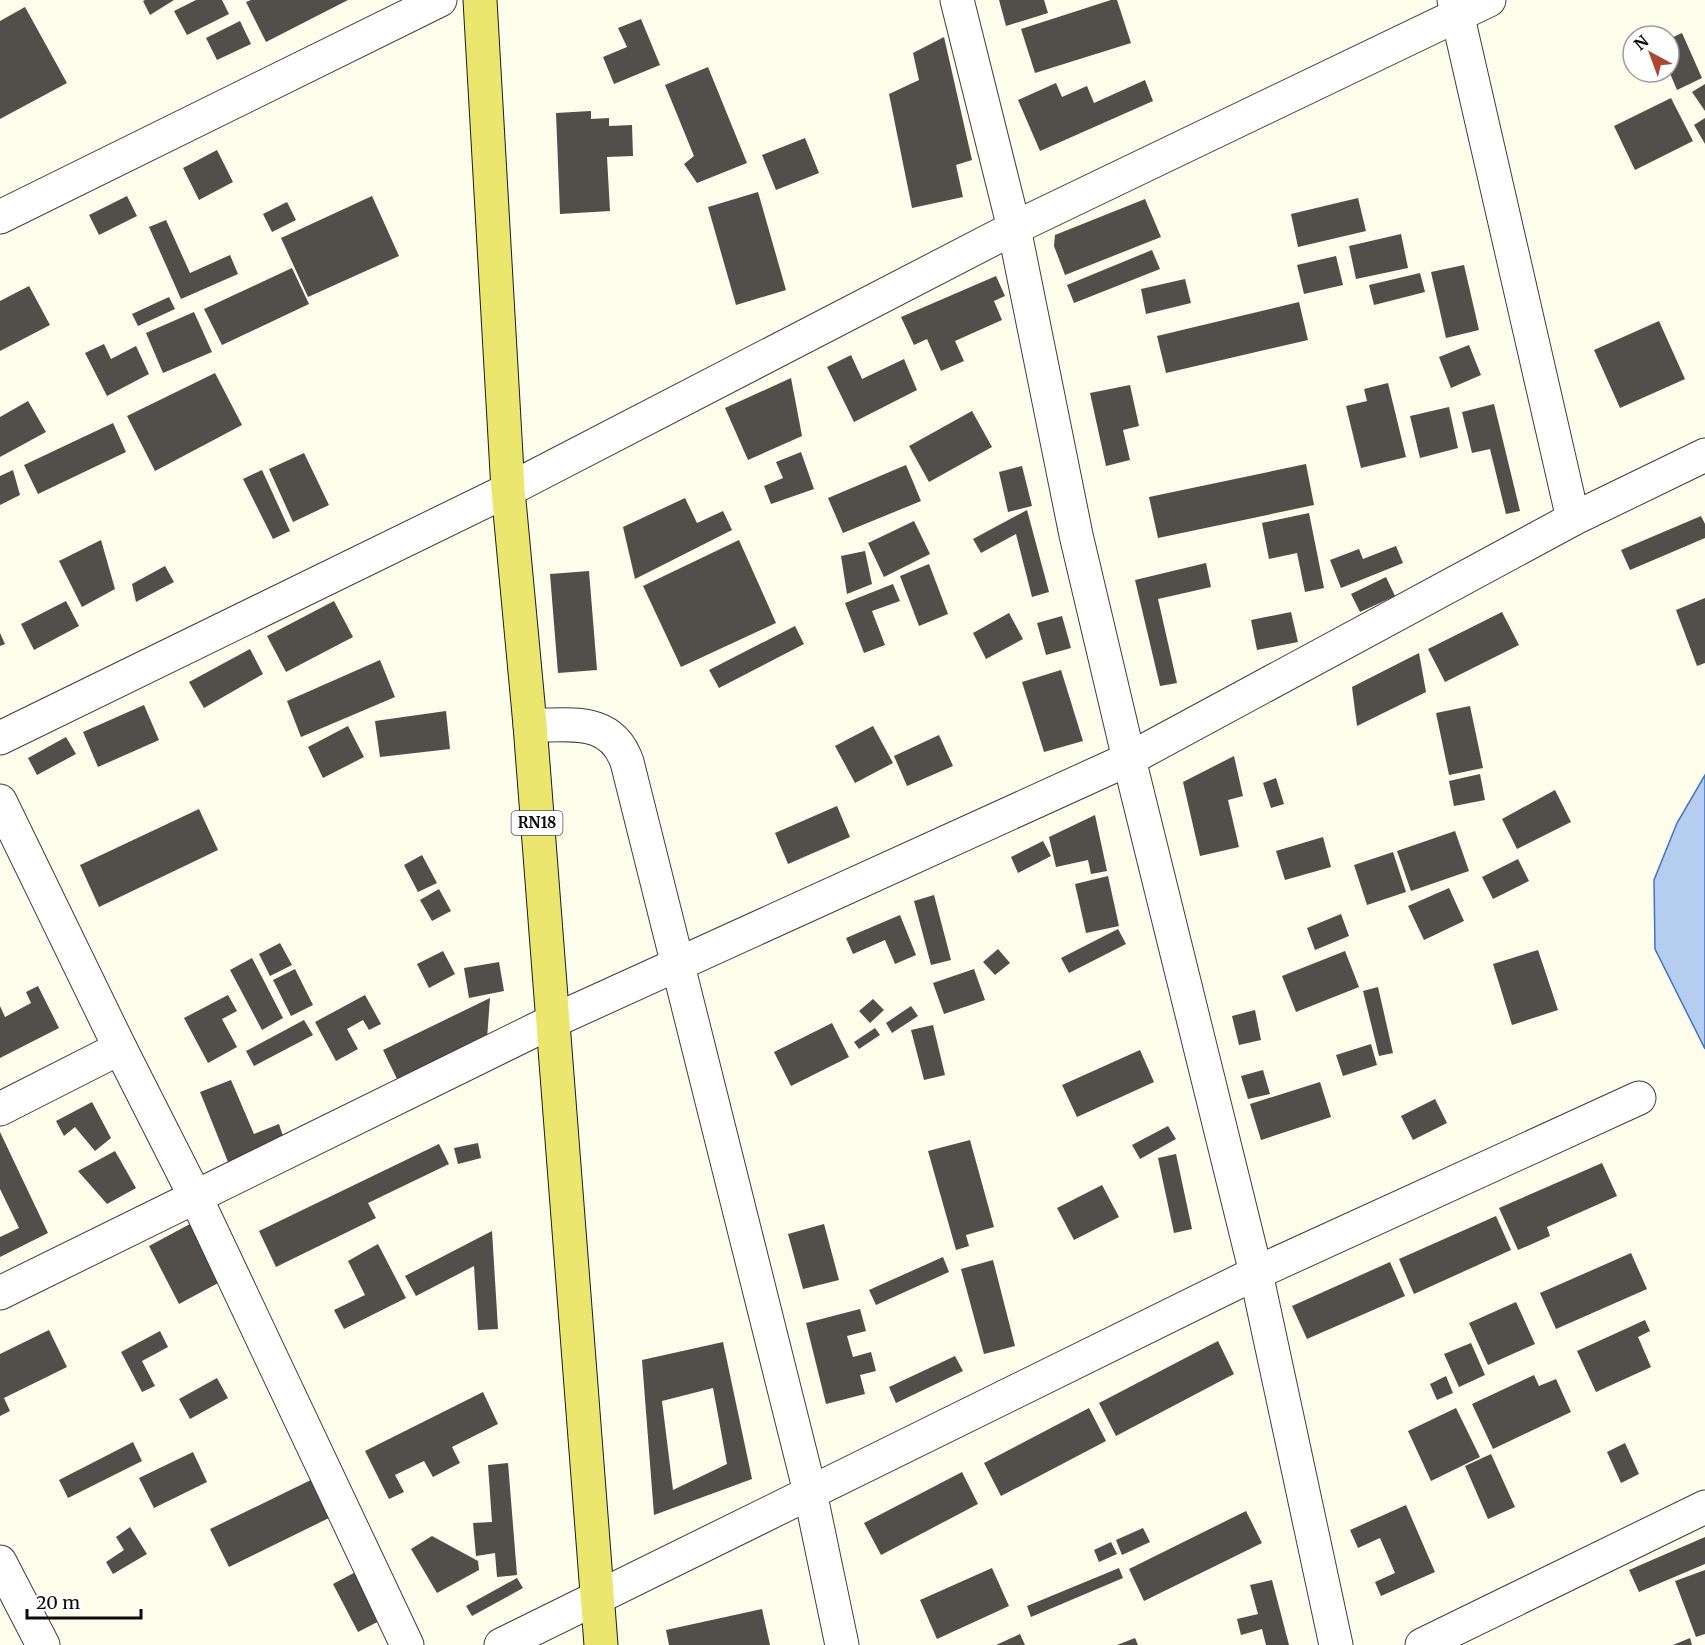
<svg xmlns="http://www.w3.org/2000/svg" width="1705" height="1645" viewBox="0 0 1705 1645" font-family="Merriweather,serif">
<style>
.water{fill:#b5cdef;stroke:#4473be;stroke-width:1.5}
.building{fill:#524e49;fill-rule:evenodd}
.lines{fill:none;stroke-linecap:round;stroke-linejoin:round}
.street-casing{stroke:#3e3e3e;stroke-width:35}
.primary-casing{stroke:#1c1c1c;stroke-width:35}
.street{stroke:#fff;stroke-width:33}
.primary{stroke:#eae66e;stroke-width:33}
.labels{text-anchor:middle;stroke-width:6;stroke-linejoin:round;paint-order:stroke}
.shield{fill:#fff;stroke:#545454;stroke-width:1.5}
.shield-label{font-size:15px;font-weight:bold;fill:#0b0b0b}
</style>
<rect width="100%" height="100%" fill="#fdfdeb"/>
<path class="water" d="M 1705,775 L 1705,1049 L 1655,949 L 1654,880 L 1677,823 Z"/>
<g class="building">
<path d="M 174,0 L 150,15 L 143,1 L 145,0 Z"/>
<path d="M 196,0 L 222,0 L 229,14 L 187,35 L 174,11 Z"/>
<path d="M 251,0 L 348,0 L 266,42 L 246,2 Z"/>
<path d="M 999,0 L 1044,0 L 1048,13 L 1006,26 Z"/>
<path d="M 1111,0 L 1117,0 L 1131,43 L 1035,73 L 1021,29 Z"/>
<path d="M 25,7 L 67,83 L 0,119 L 0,21 Z"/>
<path d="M 641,19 L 660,65 L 614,84 L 603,57 L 627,47 L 618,28 Z"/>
<path d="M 240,21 L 251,44 L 217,60 L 206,38 Z"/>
<path d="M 1682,33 L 1702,78 L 1677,90 L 1669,71 L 1669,39 Z"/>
<path d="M 944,37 L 972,160 L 956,165 L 963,197 L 912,208 L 889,94 L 919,80 L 913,53 Z"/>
<path d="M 708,67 L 747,163 L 697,183 L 684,164 L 694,156 L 665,85 Z"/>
<path d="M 1145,80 L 1153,101 L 1040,151 L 1018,100 L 1056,83 L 1062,97 L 1087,86 L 1094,103 Z"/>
<path d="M 1705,84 L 1705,111 L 1692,92 Z"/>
<path d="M 1671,98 L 1693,141 L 1635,170 L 1614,126 Z"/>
<path d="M 591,111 L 591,119 L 609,118 L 609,126 L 632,125 L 633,156 L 607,157 L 610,211 L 560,214 L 556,113 Z"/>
<path d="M 1705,118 L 1705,144 L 1694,125 Z"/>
<path d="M 805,138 L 819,173 L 776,190 L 762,155 Z"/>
<path d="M 217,150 L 233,182 L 199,200 L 183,168 Z"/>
<path d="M 758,192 L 786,290 L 736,305 L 708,207 Z"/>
<path d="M 127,196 L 137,216 L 99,235 L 89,215 Z"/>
<path d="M 372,196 L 399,256 L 308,297 L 281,238 Z"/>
<path d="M 1358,198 L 1366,231 L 1298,247 L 1291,214 Z"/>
<path d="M 1145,199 L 1161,237 L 1065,275 L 1054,246 L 1055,235 Z"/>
<path d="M 287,202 L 296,220 L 272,232 L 263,214 Z"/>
<path d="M 166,220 L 190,273 L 230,255 L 238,274 L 181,299 L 149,227 Z"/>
<path d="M 1401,234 L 1408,268 L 1356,279 L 1349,246 Z"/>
<path d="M 1152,250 L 1160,269 L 1074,303 L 1067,285 Z"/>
<path d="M 1336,256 L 1343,285 L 1304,294 L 1297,265 Z"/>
<path d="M 1464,265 L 1479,330 L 1446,338 L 1431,272 Z"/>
<path d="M 292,268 L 309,304 L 222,345 L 204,309 Z"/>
<path d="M 1420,273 L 1425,292 L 1374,305 L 1369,285 Z"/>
<path d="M 996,276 L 1005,296 L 994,301 L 1002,320 L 955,341 L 964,361 L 941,371 L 927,339 L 914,345 L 901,317 Z"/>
<path d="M 1185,279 L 1191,303 L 1146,314 L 1141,289 Z"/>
<path d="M 29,286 L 50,325 L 0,351 L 0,301 Z"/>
<path d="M 169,297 L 175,309 L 138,326 L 132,314 Z"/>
<path d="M 1299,302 L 1308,340 L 1166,373 L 1157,336 Z"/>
<path d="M 194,312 L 212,352 L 163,373 L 146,333 Z"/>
<path d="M 1659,321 L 1685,379 L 1620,408 L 1594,350 Z"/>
<path d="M 104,344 L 111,359 L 136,346 L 149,374 L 107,396 L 85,353 Z"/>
<path d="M 1469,345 L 1481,375 L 1451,388 L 1439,357 Z"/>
<path d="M 851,355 L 862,379 L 904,359 L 917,390 L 854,422 L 827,367 Z"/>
<path d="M 215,373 L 242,425 L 155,471 L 127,416 Z"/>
<path d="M 791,378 L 802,436 L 748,460 L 725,408 Z"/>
<path d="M 1388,383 L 1406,457 L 1361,468 L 1346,406 L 1367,401 L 1364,389 Z"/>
<path d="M 1130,385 L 1139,426 L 1123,430 L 1130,460 L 1106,466 L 1090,393 Z"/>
<path d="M 28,401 L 46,432 L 0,457 L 0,417 Z"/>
<path d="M 1494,404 L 1520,511 L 1506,514 L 1490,449 L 1472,453 L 1462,412 Z"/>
<path d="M 1449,407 L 1458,448 L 1420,458 L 1410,416 Z"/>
<path d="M 972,411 L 992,447 L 929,482 L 909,446 Z"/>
<path d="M 113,423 L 126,452 L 38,494 L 24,465 Z"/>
<path d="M 801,452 L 814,489 L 771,504 L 764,486 L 783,478 L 776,462 Z"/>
<path d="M 304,453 L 329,505 L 293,522 L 269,469 Z"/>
<path d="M 1306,464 L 1314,505 L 1158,538 L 1149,497 Z"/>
<path d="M 906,465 L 921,501 L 843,533 L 828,498 Z"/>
<path d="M 1022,466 L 1032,506 L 1008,512 L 999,472 Z"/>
<path d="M 13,470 L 20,495 L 0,505 L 0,476 Z"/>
<path d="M 262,470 L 290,531 L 273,539 L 243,479 Z"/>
<path d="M 685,498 L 697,523 L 723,511 L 732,530 L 635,579 L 623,527 Z"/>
<path d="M 1027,510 L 1049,592 L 1032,597 L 1016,534 L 981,553 L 973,539 Z"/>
<path d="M 1309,513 L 1324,588 L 1305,592 L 1297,553 L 1269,559 L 1262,523 Z"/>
<path d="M 1701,516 L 1705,524 L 1705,538 L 1630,570 L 1621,550 Z"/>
<path d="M 914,521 L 930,554 L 884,577 L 868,543 Z"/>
<path d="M 101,540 L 115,589 L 82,607 L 59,561 Z"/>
<path d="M 739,540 L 776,623 L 681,667 L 643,586 Z"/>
<path d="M 1396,546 L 1403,563 L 1341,588 L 1330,560 L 1359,549 L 1363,559 Z"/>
<path d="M 865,551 L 872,584 L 847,594 L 841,556 Z"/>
<path d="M 1206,563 L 1211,587 L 1158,599 L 1177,683 L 1160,686 L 1135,580 Z"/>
<path d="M 929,564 L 948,614 L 919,626 L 900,576 Z"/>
<path d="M 165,566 L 174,582 L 136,602 L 132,584 Z"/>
<path d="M 589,571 L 597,670 L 558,673 L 550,574 Z"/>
<path d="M 1386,577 L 1395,596 L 1360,612 L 1351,594 Z"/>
<path d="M 893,584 L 900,601 L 872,611 L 885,645 L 864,653 L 845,603 Z"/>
<path d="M 1705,598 L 1705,663 L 1697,666 L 1676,610 Z"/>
<path d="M 66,601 L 79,626 L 34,650 L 21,624 Z"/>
<path d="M 334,601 L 353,637 L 286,672 L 267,636 Z"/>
<path d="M 1291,612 L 1298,642 L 1257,650 L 1251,620 Z"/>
<path d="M 1502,612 L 1519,645 L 1445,682 L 1428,649 Z"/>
<path d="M 1009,613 L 1023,639 L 986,659 L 973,633 Z"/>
<path d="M 1062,616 L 1071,648 L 1046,655 L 1037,623 Z"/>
<path d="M 795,626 L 804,644 L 719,688 L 709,670 Z"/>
<path d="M 0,633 L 5,644 L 0,646 Z"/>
<path d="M 250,649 L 263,674 L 204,708 L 189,682 Z"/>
<path d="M 1419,653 L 1426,692 L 1357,726 L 1352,687 Z"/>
<path d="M 380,660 L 395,697 L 301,737 L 287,701 Z"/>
<path d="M 1061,670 L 1083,741 L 1044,752 L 1022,682 Z"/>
<path d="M 144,705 L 159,740 L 98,767 L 83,732 Z"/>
<path d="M 1470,706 L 1483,768 L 1449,775 L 1436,713 Z"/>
<path d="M 446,711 L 450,749 L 380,757 L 375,721 Z"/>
<path d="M 348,726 L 364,757 L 323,778 L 308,747 Z"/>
<path d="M 873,726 L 893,763 L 855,783 L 835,746 Z"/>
<path d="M 939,735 L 953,766 L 907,786 L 894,756 Z"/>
<path d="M 66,737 L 76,754 L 37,775 L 28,758 Z"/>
<path d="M 1234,756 L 1243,796 L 1228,800 L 1239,847 L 1200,856 L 1183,782 Z"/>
<path d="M 1480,774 L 1485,800 L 1454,806 L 1449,781 Z"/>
<path d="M 1276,778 L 1284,804 L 1271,808 L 1263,783 Z"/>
<path d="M 1555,790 L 1571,822 L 1517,849 L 1502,819 Z"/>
<path d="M 837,806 L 850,837 L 788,864 L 775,833 Z"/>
<path d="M 199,809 L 218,850 L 99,907 L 80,865 Z"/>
<path d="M 1095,815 L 1107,871 L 1091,874 L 1088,860 L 1056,867 L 1049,837 Z"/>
<path d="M 1455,831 L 1469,871 L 1411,891 L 1397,851 Z"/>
<path d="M 1323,837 L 1331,867 L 1285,880 L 1276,851 Z"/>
<path d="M 1043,841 L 1051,856 L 1018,873 L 1011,857 Z"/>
<path d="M 1393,852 L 1406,892 L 1367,905 L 1354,865 Z"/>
<path d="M 422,855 L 437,883 L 418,892 L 404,865 Z"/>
<path d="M 1518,859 L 1529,881 L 1493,899 L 1482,877 Z"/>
<path d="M 1108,876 L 1119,926 L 1086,933 L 1075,884 Z"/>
<path d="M 1449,888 L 1464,921 L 1424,940 L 1408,906 Z"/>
<path d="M 439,889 L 451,911 L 432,921 L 420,900 Z"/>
<path d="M 934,895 L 951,960 L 931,965 L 914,901 Z"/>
<path d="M 1341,914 L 1349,936 L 1315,950 L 1307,928 Z"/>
<path d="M 900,915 L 916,955 L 895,964 L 885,940 L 853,954 L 846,938 Z"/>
<path d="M 1118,929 L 1126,944 L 1069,973 L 1061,958 Z"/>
<path d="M 280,943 L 292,965 L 270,976 L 259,954 Z"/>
<path d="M 998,949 L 1010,963 L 995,975 L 983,962 Z"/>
<path d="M 1538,950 L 1558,1010 L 1512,1025 L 1493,964 Z"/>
<path d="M 443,951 L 455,974 L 429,988 L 417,964 Z"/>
<path d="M 1345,951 L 1359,987 L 1296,1012 L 1282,976 Z"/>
<path d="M 252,958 L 283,1018 L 262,1030 L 230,970 Z"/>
<path d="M 499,962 L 504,991 L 469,998 L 464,968 Z"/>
<path d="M 295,969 L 313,1005 L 291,1016 L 273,980 Z"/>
<path d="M 974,969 L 985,1000 L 944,1014 L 933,983 Z"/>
<path d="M 38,986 L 59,1028 L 0,1058 L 0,1006 L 5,1017 L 31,1003 L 26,992 Z"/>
<path d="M 1378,987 L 1393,1053 L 1379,1056 L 1363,991 Z"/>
<path d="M 228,995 L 237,1011 L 222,1019 L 237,1047 L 208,1063 L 184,1018 Z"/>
<path d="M 365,995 L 381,1024 L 369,1030 L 363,1020 L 347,1029 L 358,1049 L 336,1061 L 315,1022 Z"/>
<path d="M 490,998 L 487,1039 L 399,1083 L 383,1050 Z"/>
<path d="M 873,999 L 884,1010 L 870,1023 L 859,1011 Z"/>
<path d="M 911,1006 L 918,1016 L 892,1033 L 886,1023 Z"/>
<path d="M 1255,1010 L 1261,1040 L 1239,1045 L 1232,1016 Z"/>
<path d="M 304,1020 L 313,1035 L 254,1066 L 246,1051 Z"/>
<path d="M 832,1023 L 849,1057 L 791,1086 L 774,1052 Z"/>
<path d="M 933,1025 L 945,1075 L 924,1080 L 911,1030 Z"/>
<path d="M 875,1028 L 880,1035 L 859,1049 L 854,1042 Z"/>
<path d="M 1371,1044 L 1377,1065 L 1343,1076 L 1336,1055 Z"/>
<path d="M 1140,1050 L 1154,1082 L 1077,1117 L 1062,1085 Z"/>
<path d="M 1263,1070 L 1270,1094 L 1248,1099 L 1241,1076 Z"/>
<path d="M 231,1080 L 254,1134 L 279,1124 L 284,1139 L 228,1162 L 200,1092 Z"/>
<path d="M 1320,1082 L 1331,1117 L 1261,1140 L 1250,1104 Z"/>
<path d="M 1435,1099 L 1447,1123 L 1413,1140 L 1401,1116 Z"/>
<path d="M 92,1102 L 111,1138 L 95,1151 L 75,1127 L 64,1136 L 56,1121 Z"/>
<path d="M 1168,1126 L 1176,1139 L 1140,1159 L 1132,1145 Z"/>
<path d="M 0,1132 L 48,1233 L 0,1257 L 0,1237 L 19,1228 L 0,1189 Z"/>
<path d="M 970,1140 L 994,1227 L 966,1235 L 969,1246 L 956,1250 L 928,1151 Z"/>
<path d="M 478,1143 L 481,1158 L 458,1164 L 454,1148 Z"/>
<path d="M 439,1144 L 449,1164 L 368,1203 L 376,1218 L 276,1267 L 259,1231 Z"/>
<path d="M 115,1151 L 136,1188 L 107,1204 L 78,1171 Z"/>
<path d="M 1176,1154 L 1192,1229 L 1174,1233 L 1158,1158 Z"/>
<path d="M 1602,1163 L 1617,1196 L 1547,1227 L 1550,1236 L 1518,1250 L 1499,1208 Z"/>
<path d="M 1102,1185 L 1119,1217 L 1074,1240 L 1057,1208 Z"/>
<path d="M 1496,1216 L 1511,1250 L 1414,1294 L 1399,1259 Z"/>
<path d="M 190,1224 L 220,1282 L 179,1304 L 149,1246 Z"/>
<path d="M 824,1224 L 839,1280 L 803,1289 L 788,1234 Z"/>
<path d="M 492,1231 L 498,1329 L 478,1330 L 474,1266 L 416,1296 L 405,1276 Z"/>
<path d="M 378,1244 L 406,1298 L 344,1329 L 334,1310 L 365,1295 L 348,1261 Z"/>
<path d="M 1631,1253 L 1647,1289 L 1556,1329 L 1540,1293 Z"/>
<path d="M 943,1257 L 949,1272 L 876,1305 L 869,1290 Z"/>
<path d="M 993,1260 L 1015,1346 L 984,1354 L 961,1269 Z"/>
<path d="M 1390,1262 L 1405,1296 L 1307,1339 L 1292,1306 Z"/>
<path d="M 1516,1302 L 1535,1344 L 1488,1365 L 1469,1323 Z"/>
<path d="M 860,1309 L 866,1331 L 847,1336 L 853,1357 L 871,1352 L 876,1371 L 860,1375 L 865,1394 L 826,1404 L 806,1323 Z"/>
<path d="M 1645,1320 L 1650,1331 L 1638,1337 L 1651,1367 L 1596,1392 L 1577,1351 Z"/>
<path d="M 49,1330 L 67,1367 L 4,1398 L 10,1411 L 0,1416 L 0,1354 Z"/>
<path d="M 160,1331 L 168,1347 L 142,1361 L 155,1386 L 142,1392 L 121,1352 Z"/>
<path d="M 1218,1341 L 1234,1374 L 1116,1436 L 1099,1403 Z"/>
<path d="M 723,1342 L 752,1479 L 654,1515 L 642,1360 ZM 713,1388 L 727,1464 L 673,1490 L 662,1401 Z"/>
<path d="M 1471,1343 L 1485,1375 L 1459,1387 L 1444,1354 Z"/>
<path d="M 955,1356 L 963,1371 L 896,1403 L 889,1387 Z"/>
<path d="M 1534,1375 L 1539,1386 L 1556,1379 L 1571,1412 L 1493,1449 L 1472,1404 Z"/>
<path d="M 1446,1376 L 1453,1393 L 1437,1400 L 1430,1384 Z"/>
<path d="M 217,1378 L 228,1398 L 190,1419 L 179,1399 Z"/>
<path d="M 483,1392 L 498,1424 L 452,1447 L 460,1463 L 433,1477 L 424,1461 L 395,1475 L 404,1492 L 389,1499 L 365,1451 Z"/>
<path d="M 1089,1408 L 1106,1441 L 1001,1496 L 984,1463 Z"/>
<path d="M 1456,1408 L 1480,1457 L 1431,1481 L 1408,1431 Z"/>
<path d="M 133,1442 L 142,1461 L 68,1498 L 59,1480 Z"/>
<path d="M 1625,1443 L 1639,1474 L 1621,1483 L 1607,1452 Z"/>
<path d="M 193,1452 L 207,1482 L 154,1508 L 139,1478 Z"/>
<path d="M 1491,1454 L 1515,1507 L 1488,1519 L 1465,1466 Z"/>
<path d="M 508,1463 L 517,1575 L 497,1577 L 495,1553 L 476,1556 L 473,1523 L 492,1522 L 488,1465 Z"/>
<path d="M 962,1472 L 978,1504 L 881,1555 L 864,1523 Z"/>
<path d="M 315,1478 L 333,1516 L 229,1567 L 210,1529 Z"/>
<path d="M 1406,1505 L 1435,1572 L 1381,1596 L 1375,1582 L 1395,1573 L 1380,1538 L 1358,1548 L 1350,1530 Z"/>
<path d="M 1246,1511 L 1262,1543 L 1144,1601 L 1129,1569 Z"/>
<path d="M 130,1527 L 147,1554 L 113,1574 L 106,1562 L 124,1550 L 116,1537 Z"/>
<path d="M 1143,1528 L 1150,1542 L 1122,1555 L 1116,1540 Z"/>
<path d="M 432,1536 L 478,1561 L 479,1570 L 437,1593 L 411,1549 Z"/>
<path d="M 1705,1537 L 1705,1564 L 1639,1592 L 1629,1570 Z"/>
<path d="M 1111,1542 L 1117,1554 L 1099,1562 L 1094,1550 Z"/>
<path d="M 367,1566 L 391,1615 L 358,1632 L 333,1584 Z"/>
<path d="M 992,1568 L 1009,1606 L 937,1639 L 920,1600 Z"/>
<path d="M 1119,1568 L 1123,1578 L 1031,1617 L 1027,1606 Z"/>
<path d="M 1705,1570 L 1705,1634 L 1696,1637 L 1675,1581 Z"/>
<path d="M 517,1578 L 523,1588 L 472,1616 L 466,1606 Z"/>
<path d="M 1272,1580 L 1289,1645 L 1266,1645 L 1262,1629 L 1241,1635 L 1237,1619 L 1258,1614 L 1250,1585 Z"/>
<path d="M 762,1609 L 770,1645 L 669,1645 L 666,1630 Z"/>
<path d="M 1020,1634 L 1025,1645 L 996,1645 Z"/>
<path d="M 1135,1638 L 1138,1645 L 1117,1645 Z"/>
<path d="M 1690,1638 L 1692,1645 L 1673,1645 Z"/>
</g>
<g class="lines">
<g class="street-casing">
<g id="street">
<path d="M 957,0 L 1014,228 L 1076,535 L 1129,759 L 1256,1273 L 1336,1645"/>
<path d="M 1454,0 L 1573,519"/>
<path d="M 0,217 L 440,0"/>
<path d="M 530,725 C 570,726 611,716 627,762 L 810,1492 L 842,1645"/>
<path d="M 0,738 L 508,490 L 1014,228 L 1489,0"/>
<path d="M 0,801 L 120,1048 L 196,1198 L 407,1645"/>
<path d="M 0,1109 L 120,1048"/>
<path d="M 0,1293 L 551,1022 L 1129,759 L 1573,519 L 1705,455"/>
<path d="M 0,1562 L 43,1645"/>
<path d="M 501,1645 L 1256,1273 L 1639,1098"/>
<path d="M 1422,1645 L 1705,1507"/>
</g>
</g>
<g class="primary-casing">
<path id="primary" d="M 480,0 L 508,490 L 530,725 L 601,1645"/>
</g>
<use href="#street" class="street"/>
<use href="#primary" class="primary"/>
</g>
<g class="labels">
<rect class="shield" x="511.5" y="811" width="51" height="24" rx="4.5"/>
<g class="shield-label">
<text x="537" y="828">RN18</text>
</g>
</g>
<g transform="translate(1651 54) rotate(319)"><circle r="28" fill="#ffffff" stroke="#9d9d9d" stroke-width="1.5"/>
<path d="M0-4.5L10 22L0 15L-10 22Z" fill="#ab4732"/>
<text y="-9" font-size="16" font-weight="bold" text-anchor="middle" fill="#0b0b0b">N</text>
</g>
<path d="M27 1609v9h114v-9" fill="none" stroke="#0b0b0b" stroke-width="3"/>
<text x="36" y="1609" font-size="18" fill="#0b0b0b" stroke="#ffffff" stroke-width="4.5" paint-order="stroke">20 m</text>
</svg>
